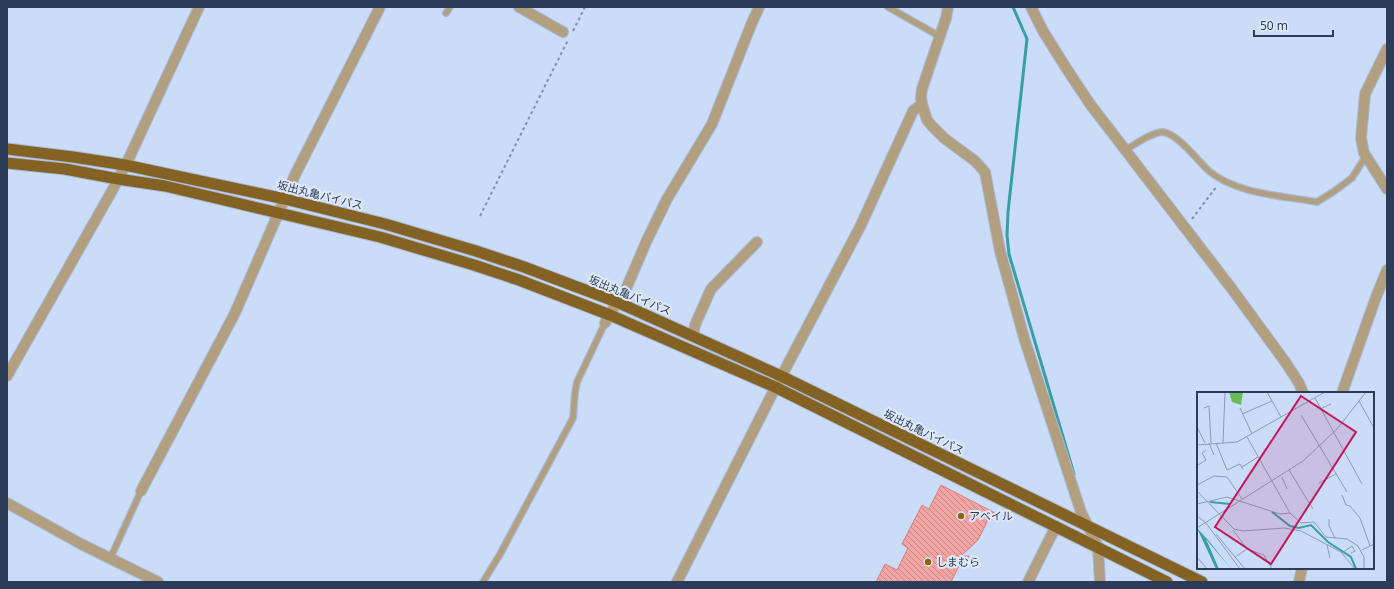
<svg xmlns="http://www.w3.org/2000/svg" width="1394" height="589" viewBox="0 0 1394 589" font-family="'Noto Sans','Noto Sans JP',sans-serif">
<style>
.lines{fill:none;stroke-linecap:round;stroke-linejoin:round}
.stream{stroke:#389fa5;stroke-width:3}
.building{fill:url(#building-back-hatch);stroke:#d67f7e}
.service-casing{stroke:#a8b9d6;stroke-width:8}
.minor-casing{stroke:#a8b9d6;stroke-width:12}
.tertiary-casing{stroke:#a8b9d6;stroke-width:12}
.trunk-casing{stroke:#a8b9d6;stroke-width:13}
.path{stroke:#8192ae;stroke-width:2;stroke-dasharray:3 3;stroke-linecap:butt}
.service{stroke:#b29f7f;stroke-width:5.5}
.minor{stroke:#b29f7f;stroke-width:10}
.tertiary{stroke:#b29f7f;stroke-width:10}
.trunk{stroke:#836224;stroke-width:11}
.poi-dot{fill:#8d6407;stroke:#e0e9f7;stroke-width:1.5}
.labels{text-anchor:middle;stroke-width:4;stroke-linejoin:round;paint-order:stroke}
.street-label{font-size:11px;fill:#2b3c58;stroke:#e0e9f7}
.poi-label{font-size:11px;fill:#2b3c58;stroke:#e0e9f7;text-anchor:start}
.inset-river{fill:none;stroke:#389fa5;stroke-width:2}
.inset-road{fill:none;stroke:#8b9cb9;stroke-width:1}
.view{fill:#c2185b;fill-opacity:0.15;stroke:#c2185b;stroke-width:2}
.inset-edge{fill:none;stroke:#2b3c58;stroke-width:2}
</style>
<defs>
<pattern id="building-back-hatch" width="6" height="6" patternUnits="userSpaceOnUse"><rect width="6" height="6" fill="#f3a5a4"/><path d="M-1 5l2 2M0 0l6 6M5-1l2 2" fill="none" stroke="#c58888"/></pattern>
</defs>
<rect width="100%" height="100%" fill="#cbdcf9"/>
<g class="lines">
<path class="stream" d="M 1013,7 L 1027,39 L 1008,212 L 1007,235 L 1009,254 L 1074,474"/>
</g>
<path class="building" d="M 941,485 L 995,513 L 987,515 L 987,522 L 978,540 L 961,556 L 969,556 L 964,567 L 959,566 L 951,582 L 876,582 L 885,564 L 897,570 L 908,548 L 902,544 L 922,505 L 929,509 Z"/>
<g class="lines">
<g class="service-casing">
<g id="service">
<path d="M 888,7 L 939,36"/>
<path d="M 446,13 L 450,7"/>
<path d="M 1125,150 C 1135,145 1151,132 1163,132 C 1178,134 1198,161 1209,171 C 1236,194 1284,196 1317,202 L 1333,192 L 1352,178 L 1366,156"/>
<path d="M 110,559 L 141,491"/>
<path d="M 483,582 L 499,556 L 573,418 L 575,393 L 577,382 L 605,323"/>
</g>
</g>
<g class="minor-casing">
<g id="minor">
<path d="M 519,7 L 563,32"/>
<path d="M 948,7 L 946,18 L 922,89 L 921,97 L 922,104 L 927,120 L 932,126 L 944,138 L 975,161 L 985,172 L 1000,251 L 1025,341 L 1081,512 L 1098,547 L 1100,582"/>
<path d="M 1387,49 L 1365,94 L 1361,138 L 1364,153 L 1387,189"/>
<path d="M 605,323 L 617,302 L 623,296 L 647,240 L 667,199 L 712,124 L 751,25 L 759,7"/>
<path d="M 693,336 L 695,325 L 711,289 L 757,242"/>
<path d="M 7,376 L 113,189 L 130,156 L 199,7"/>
<path d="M 1342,393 L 1376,297 L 1387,270"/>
<path d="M 141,491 L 235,313 L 295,175 L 380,7"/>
<path d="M 7,503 L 81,544 L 158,582"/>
<path d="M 677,582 L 770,398 L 860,227 L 913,111 L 922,104"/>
</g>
</g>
<g class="tertiary-casing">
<g id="tertiary">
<path d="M 1031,7 L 1043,31 L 1068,71 L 1090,104 L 1232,289 L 1286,363 L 1299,383 L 1303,393"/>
<path d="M 1028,582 L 1056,526"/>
<path d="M 1299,582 L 1302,568"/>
</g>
</g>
<g class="trunk-casing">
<g id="trunk">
<path d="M 7,149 L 73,157 L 125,165 L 285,199 L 385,224 L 476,251 L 524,267 L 617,302 L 781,376 L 1202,582"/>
<path d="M 7,163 L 65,169 L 118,179 L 165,186 L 220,199 L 380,237 L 474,265 L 519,280 L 610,315 L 775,387 L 1167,582"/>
</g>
</g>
<g class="path">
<path d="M 573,31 L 585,7"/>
<path d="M 480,216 L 568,40"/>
<path d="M 1192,219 L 1217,186"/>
</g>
<use href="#service" class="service"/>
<use href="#minor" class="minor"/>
<use href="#tertiary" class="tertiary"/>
<use href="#trunk" class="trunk"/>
</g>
<g class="poi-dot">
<circle cx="961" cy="516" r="4"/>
<circle cx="928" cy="562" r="4"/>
</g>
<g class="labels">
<g class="street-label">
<text transform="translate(320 195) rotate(14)" y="4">坂出丸亀バイパス</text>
<text transform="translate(630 295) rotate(22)" y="4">坂出丸亀バイパス</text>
<text transform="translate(924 432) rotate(26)" y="4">坂出丸亀バイパス</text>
</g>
<g class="poi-label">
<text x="969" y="520">アベイル</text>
<text x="936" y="566">しまむら</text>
</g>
</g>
<g transform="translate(1197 392)">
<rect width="177" height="177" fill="#cbdcf9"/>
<path d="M 32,0 L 46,0 L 44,13 L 35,10 Z" fill="#6bbb5a"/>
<path d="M 0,136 L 12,149 L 34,177 L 9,147 L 22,177 L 19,177 Z" fill="#389fa5"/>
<path class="inset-river" d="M 13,110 L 33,112M 75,120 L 93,134 L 102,136 L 114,133 L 131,150 L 154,165 L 159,177"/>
<path class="inset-road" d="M 70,0 L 84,25M 118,6 L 165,92M 162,9 L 177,36M 7,16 L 12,14 L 14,51M 43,16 L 55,42M 123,17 L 134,12M 45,22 L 75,9M 104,23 L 150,100M 0,35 L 8,51M 50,45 L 93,121M 12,51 L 17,63M 19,51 L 30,78 L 43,72 L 46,77M 26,51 L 28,0M 0,53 L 40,50 L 128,0M 0,71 L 1,73 L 9,68 L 5,61 L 9,58M 45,75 L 61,65M 92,78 L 116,117M 85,85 L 90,97M 122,91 L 139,82M 0,93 L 17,84 L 30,85 L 45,107M 0,99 L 37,137 L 46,139 L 87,136 L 104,139 L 144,160 L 158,177M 145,103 L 149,113 L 153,114 L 163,126 L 173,154M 0,112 L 30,105 L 83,122 L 93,121 L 104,131 L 117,130 L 129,145 L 150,147 L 161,154 L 167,165 L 167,177M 0,124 L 9,131 L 43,177M 132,127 L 132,134 L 138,146M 0,136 L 106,69 L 140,37 L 169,0M 36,138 L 50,157 L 67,163 L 75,177M 19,142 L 48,177M 130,153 L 133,166M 165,158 L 177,152M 145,161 L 155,154 L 158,159 L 154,161M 0,165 L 10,177M 38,165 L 50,157"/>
<path class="view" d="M 104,4 L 159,40 L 74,172 L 18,135 Z"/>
<rect width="177" height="177" class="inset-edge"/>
</g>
<rect width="1394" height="589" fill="none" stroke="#2b3c58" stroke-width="16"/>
<path d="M1254 30v6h79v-6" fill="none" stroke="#2b3c58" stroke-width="2"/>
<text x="1260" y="30" font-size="12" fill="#2b3c58" stroke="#e0e9f7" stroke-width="3" paint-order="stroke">50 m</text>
</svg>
